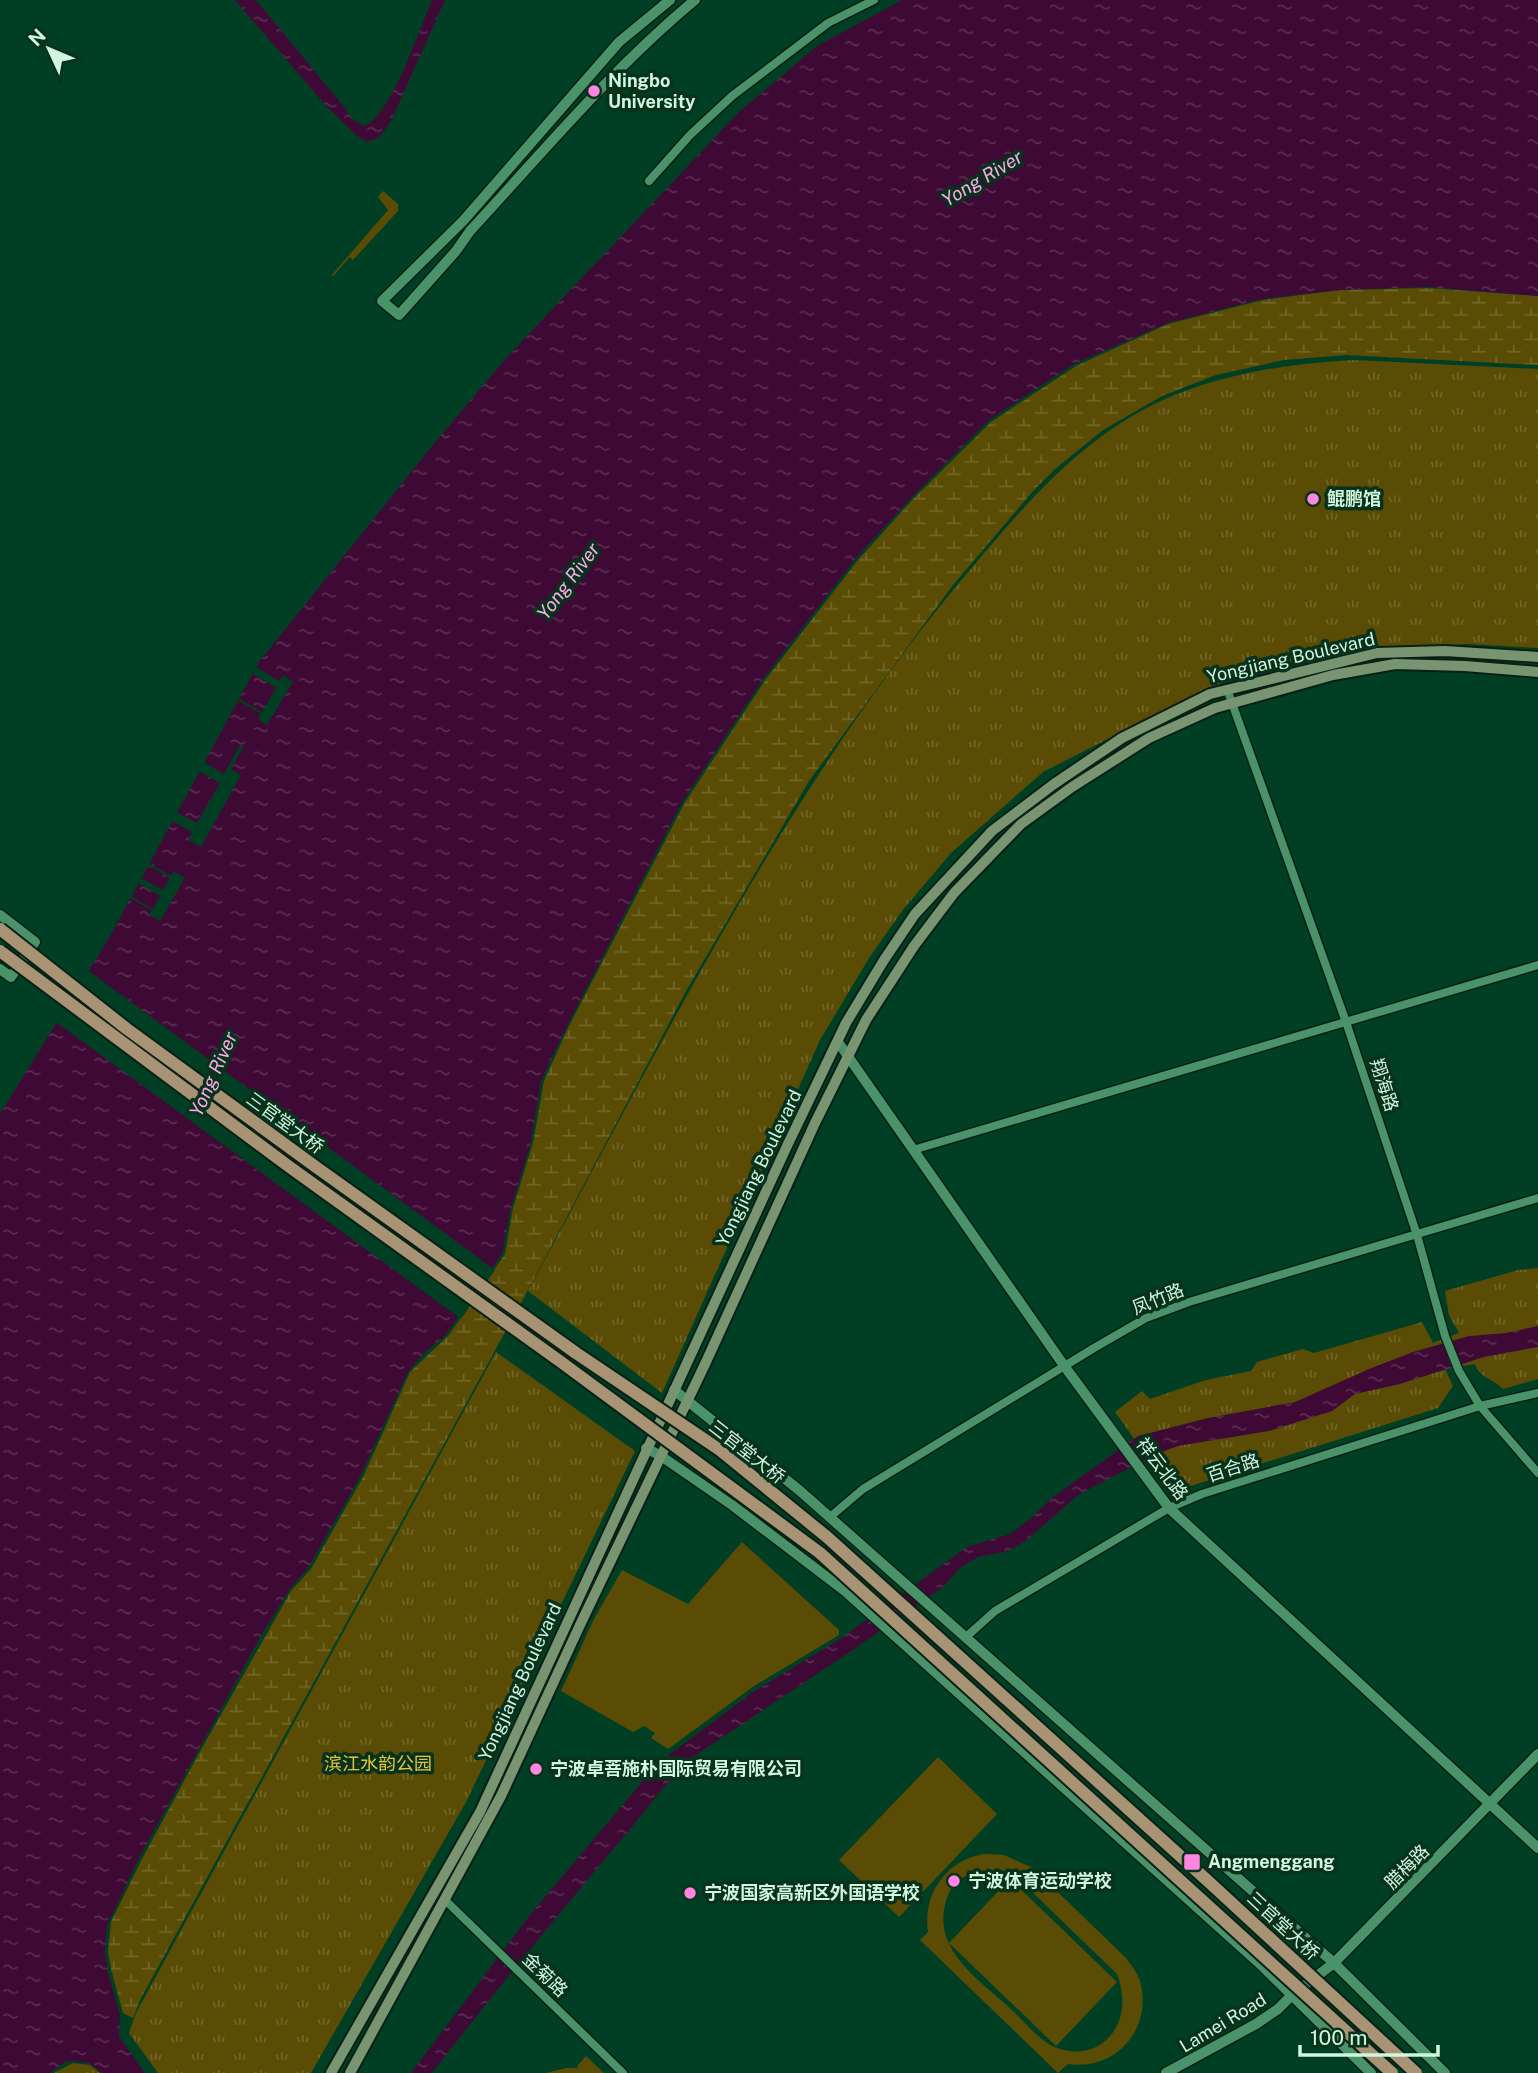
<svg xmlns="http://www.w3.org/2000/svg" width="1538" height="2073" viewBox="0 0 1538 2073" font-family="'Public Sans','Noto Sans SC',sans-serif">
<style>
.grass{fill:#5a4c05;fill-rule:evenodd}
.wetland{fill:url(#wetland-marsh)}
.park{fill:url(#park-tufts)}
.water{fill:url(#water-ripples)}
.pier{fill:#003f23}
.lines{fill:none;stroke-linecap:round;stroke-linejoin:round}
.minor-casing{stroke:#092014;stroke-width:11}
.tertiary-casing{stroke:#092014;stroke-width:13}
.secondary-casing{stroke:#092014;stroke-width:14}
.minor{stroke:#4a936a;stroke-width:8}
.tertiary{stroke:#4a936a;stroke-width:10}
.secondary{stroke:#799470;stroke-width:10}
.primary-bridge-casing{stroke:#092014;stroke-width:16;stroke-linecap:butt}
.primary-bridge{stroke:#a89475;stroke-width:12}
.poi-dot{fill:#fe86e1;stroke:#09321d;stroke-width:2.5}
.labels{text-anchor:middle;stroke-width:7;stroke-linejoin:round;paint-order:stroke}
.poi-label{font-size:18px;font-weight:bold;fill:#d1f5dd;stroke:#09321d;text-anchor:start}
.street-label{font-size:18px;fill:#d1f5dd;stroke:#09321d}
.park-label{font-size:18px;fill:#e2c53a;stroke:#09321d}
.water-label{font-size:19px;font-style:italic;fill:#feabe8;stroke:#09321d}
</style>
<defs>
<pattern id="wetland-marsh" width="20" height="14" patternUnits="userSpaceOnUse" patternTransform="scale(1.75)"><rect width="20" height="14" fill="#5a4c05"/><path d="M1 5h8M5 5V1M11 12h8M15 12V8" fill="none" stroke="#716629"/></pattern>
<pattern id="park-tufts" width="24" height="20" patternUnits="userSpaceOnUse" patternTransform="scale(1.75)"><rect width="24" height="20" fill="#5a4c05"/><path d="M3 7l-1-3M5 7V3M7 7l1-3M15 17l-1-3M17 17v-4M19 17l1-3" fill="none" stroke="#716629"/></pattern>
<pattern id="water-ripples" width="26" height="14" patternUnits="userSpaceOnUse" patternTransform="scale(1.75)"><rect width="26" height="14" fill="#3f0935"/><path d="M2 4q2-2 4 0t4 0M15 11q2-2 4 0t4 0" fill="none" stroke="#5a2d52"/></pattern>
</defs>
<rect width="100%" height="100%" fill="#003f23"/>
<g class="grass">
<path d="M 383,191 L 398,204 L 398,211 L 353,260 L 350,257 L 334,275 L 331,276 L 388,210 L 378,197 Z"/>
<path d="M 742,1542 L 839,1630 L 839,1635 L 754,1686 L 668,1749 L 651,1738 L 655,1733 L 644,1726 L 633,1732 L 561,1691 L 594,1619 L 622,1570 L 688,1604 Z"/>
<path d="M 938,1757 L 997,1814 L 899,1917 L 839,1860 Z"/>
<path d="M 985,1854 L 1004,1855 L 1033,1868 L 1126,1958 C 1131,1965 1137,1972 1140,1981 C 1153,2028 1117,2071 1068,2064 L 1058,2073 L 920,1940 L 928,1932 C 922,1894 947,1859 985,1854 ZM 983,1871 L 1006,1875 L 1026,1886 L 1117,1974 C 1125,1995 1125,2018 1111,2035 C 1097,2052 1076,2055 1057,2048 C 1040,2042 1025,2022 1012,2010 C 979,1979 929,1949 947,1898 C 953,1881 966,1873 983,1871 Z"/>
<path d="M 1010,1879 L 1117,1982 L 1056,2046 L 949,1943 Z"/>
<path d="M 586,2056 L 604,2073 L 546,2073 L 566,2068 L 578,2068 L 577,2066 Z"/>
</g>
<path class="wetland" d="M 1428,288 L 1538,296 L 1538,365 L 1346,355 L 1284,360 L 1216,375 L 1162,396 L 1103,430 L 1055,469 L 1033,491 L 953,585 L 809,781 L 686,991 L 533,1281 L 140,2000 L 133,2018 L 123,2013 L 111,1969 L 108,1951 L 111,1922 L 141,1861 L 197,1757 L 291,1591 L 311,1569 L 363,1477 L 410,1372 L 449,1335 L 505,1254 L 513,1208 L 533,1143 L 544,1081 L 568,1028 L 684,804 L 766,679 L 858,560 L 913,499 L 991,422 L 1076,366 L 1168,324 L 1263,300 L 1340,290 Z"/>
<g class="park">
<path d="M 1354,360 L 1538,369 L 1538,648 L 1467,644 L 1395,648 L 1302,659 L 1243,675 L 1196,694 L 1043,772 L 951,853 L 902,911 L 869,958 L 820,1040 L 662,1393 L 528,1291 C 661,1045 784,792 964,577 C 1015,517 1065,455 1134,415 C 1200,377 1279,364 1354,360 Z"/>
<path d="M 1538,1268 L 1538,1379 L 1503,1389 C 1492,1378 1481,1379 1475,1364 L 1445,1369 L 1453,1386 L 1438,1408 L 1181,1489 L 1165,1482 L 1115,1412 L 1142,1391 L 1150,1399 L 1206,1380 L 1251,1371 L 1257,1362 L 1303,1349 L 1314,1353 L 1422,1322 L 1433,1343 L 1459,1333 L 1449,1315 L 1445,1291 L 1518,1270 Z"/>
<path d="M 496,1352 L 635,1451 L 466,1802 L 311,2073 L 158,2073 L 129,2033 L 136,2013 Z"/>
<path d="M 73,2063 L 90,2065 L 100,2073 L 54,2073 Z"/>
</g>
<g class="water">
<path d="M 235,0 L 256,0 L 345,108 L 353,120 L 365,126 C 391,115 420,28 432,0 L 445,0 L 391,121 L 379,138 L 367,142 L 357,136 L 328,108 Z"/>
<path d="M 902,0 L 1538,0 L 1538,296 L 1428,287 L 1340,290 L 1262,299 L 1168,323 L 1074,364 L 989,420 L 912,497 L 856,558 L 763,679 L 681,804 L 566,1028 L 541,1081 L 530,1146 L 511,1208 L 502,1254 L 446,1335 L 424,1353 L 408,1372 L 360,1477 L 308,1568 L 290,1589 L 262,1634 L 138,1860 L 107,1926 L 105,1951 L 108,1973 L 120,2015 L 119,2036 L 145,2073 L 102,2073 L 89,2063 L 74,2061 L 65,2062 L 50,2073 L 0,2073 L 0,1114 L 109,938 L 259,662 L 432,446 L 506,358 L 738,113 L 817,46 Z"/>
<path d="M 1538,1326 L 1538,1347 L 1484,1357 L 1400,1384 L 1355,1394 L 1332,1411 L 1269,1431 L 1178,1446 L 1156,1454 L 1078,1495 L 1026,1541 L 1008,1551 L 978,1557 L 961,1567 L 944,1586 L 857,1647 L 693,1757 C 664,1783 642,1816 617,1845 C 553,1920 492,1996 432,2073 L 411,2073 L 533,1911 L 658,1763 L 753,1692 L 843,1637 L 967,1547 L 1010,1534 L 1030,1519 L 1053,1497 L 1138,1436 L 1208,1418 L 1295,1402 L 1369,1369 L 1413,1352 L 1469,1336 L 1506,1333 Z"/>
</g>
<g class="pier">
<path d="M 255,666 L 279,681 L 283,675 L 293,682 L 267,725 L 258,719 L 261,714 L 236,699 L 237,697 L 262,712 L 276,688 L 251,672 Z"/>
<path d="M 240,745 L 244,746 L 231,769 L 241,775 L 201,847 L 188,840 L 192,832 L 170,820 L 174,811 L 197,823 L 220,783 L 197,770 L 198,768 L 202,761 L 224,774 Z"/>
<path d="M 147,862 L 171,876 L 174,871 L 185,878 L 160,921 L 149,915 L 152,910 L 128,897 L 129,895 L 153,909 L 160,896 L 136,882 L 139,877 L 163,890 L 170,878 L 146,864 Z"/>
<path d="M 86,969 L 495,1270 L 461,1319 L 53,1020 Z"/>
</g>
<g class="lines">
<g class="minor-casing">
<g id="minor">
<path d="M 649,181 L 690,135 L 732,96 L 828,23 L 874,0"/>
<path d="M 1227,689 L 1346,1022 L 1417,1235 L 1445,1336 L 1459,1371 L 1480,1406 L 1538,1473"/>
<path d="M 913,1150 L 1538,965"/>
<path d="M 830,1517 L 863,1489 L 1094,1348 L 1146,1318 L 1189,1302 L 1538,1198"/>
<path d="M 966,1637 L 995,1611 L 1169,1508 L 1202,1494 L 1480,1406 L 1538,1393"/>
<path d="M 444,1899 L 623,2073"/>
</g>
</g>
<g class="tertiary-casing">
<g id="tertiary">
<path d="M 670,0 L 619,42 L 463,221 L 382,301 L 399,315 L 456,251 L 470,231 C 543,152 612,69 695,0"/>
<path d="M 0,915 L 35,942 L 11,977 L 0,969"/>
<path d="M 838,1042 L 1065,1367 L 1169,1508 L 1538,1848"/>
<path d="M 674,1390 L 799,1490 L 1334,1963 L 1445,2073"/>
<path d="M 646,1448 L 661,1456 L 732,1505 L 845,1591 L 1259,1963 L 1371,2073"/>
<path d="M 1166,2073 L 1256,2024 L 1278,2009 L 1292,1995 L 1334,1963 L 1538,1754"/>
</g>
</g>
<g class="secondary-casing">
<g id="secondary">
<path d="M 331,2073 L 480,1812 L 787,1146 L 846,1023 L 884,960 L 915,914 L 992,831 L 1054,784 L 1122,738 L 1210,694 L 1377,653 L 1445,651 L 1538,657"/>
<path d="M 350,2073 L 501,1796 L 580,1625 L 706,1362 L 815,1123 L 866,1020 L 914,946 L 954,893 L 1021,824 L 1072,787 L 1149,738 L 1215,708 L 1333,675 L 1395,664 L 1465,666 L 1538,672"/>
</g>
</g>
<use href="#minor" class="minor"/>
<use href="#tertiary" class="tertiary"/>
<use href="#secondary" class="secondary"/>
<g class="primary-bridge-casing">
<g id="primary-bridge">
<path d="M 0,929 L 127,1029 L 316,1167 L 576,1353 L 720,1450 L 827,1537 L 1209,1882 L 1416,2073"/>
<path d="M 0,951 L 291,1168 L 561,1362 L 820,1553 L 1392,2073"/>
</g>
</g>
<use href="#primary-bridge" class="primary-bridge"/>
</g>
<g class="poi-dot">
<circle cx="594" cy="91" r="7"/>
<circle cx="1313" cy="499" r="7"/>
<circle cx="536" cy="1769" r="7"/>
<rect x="1183" y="1853" width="18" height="18" rx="3.5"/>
<circle cx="954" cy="1881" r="7"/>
<circle cx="690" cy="1893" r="7"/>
</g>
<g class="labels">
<g class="poi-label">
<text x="608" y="87">Ningbo<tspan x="608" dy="21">University</tspan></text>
<text x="1327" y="505">鲲鹏馆</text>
<text x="550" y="1775">宁波卓菩施朴国际贸易有限公司</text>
<text x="1208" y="1868">Angmenggang</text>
<text x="968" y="1887">宁波体育运动学校</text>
<text x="704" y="1899">宁波国家高新区外国语学校</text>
</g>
<g class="street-label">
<text transform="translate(1291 658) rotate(-13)" y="6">Yongjiang Boulevard</text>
<text transform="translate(1384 1085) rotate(72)" y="6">翔海路</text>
<text transform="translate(285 1123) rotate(36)" y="6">三官堂大桥</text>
<text transform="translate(759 1168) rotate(-64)" y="6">Yongjiang Boulevard</text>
<text transform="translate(1158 1299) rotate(-22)" y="6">凤竹路</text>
<text transform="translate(747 1452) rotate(38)" y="6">三官堂大桥</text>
<text transform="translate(1233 1468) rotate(-18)" y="6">百合路</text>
<text transform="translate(1162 1469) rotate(53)" y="6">祥云北路</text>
<text transform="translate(520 1682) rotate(-65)" y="6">Yongjiang Boulevard</text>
<text transform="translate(1407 1867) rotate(-45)" y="6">腊梅路</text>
<text transform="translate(1283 1926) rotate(43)" y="6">三官堂大桥</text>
<text transform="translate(545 1975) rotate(44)" y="6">金菊路</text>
<text transform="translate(1223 2023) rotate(-31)" y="6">Lamei Road</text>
</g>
<g class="park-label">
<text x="378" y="1770">滨江水韵公园</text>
</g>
<g class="water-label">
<text transform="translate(982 178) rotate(-31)" y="7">Yong River</text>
<text transform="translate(568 581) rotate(-53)" y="7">Yong River</text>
<text transform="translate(213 1074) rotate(-66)" y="7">Yong River</text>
</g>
</g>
<g transform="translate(49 49) rotate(314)" stroke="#09321d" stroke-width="5" paint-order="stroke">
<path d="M0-5L12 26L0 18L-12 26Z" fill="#d1f5dd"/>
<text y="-10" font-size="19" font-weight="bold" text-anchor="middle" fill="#d1f5dd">N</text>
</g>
<path d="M1300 2045v10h138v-10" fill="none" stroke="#d1f5dd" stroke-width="3.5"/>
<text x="1310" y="2045" font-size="21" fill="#d1f5dd" stroke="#09321d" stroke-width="5" paint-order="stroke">100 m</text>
</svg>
